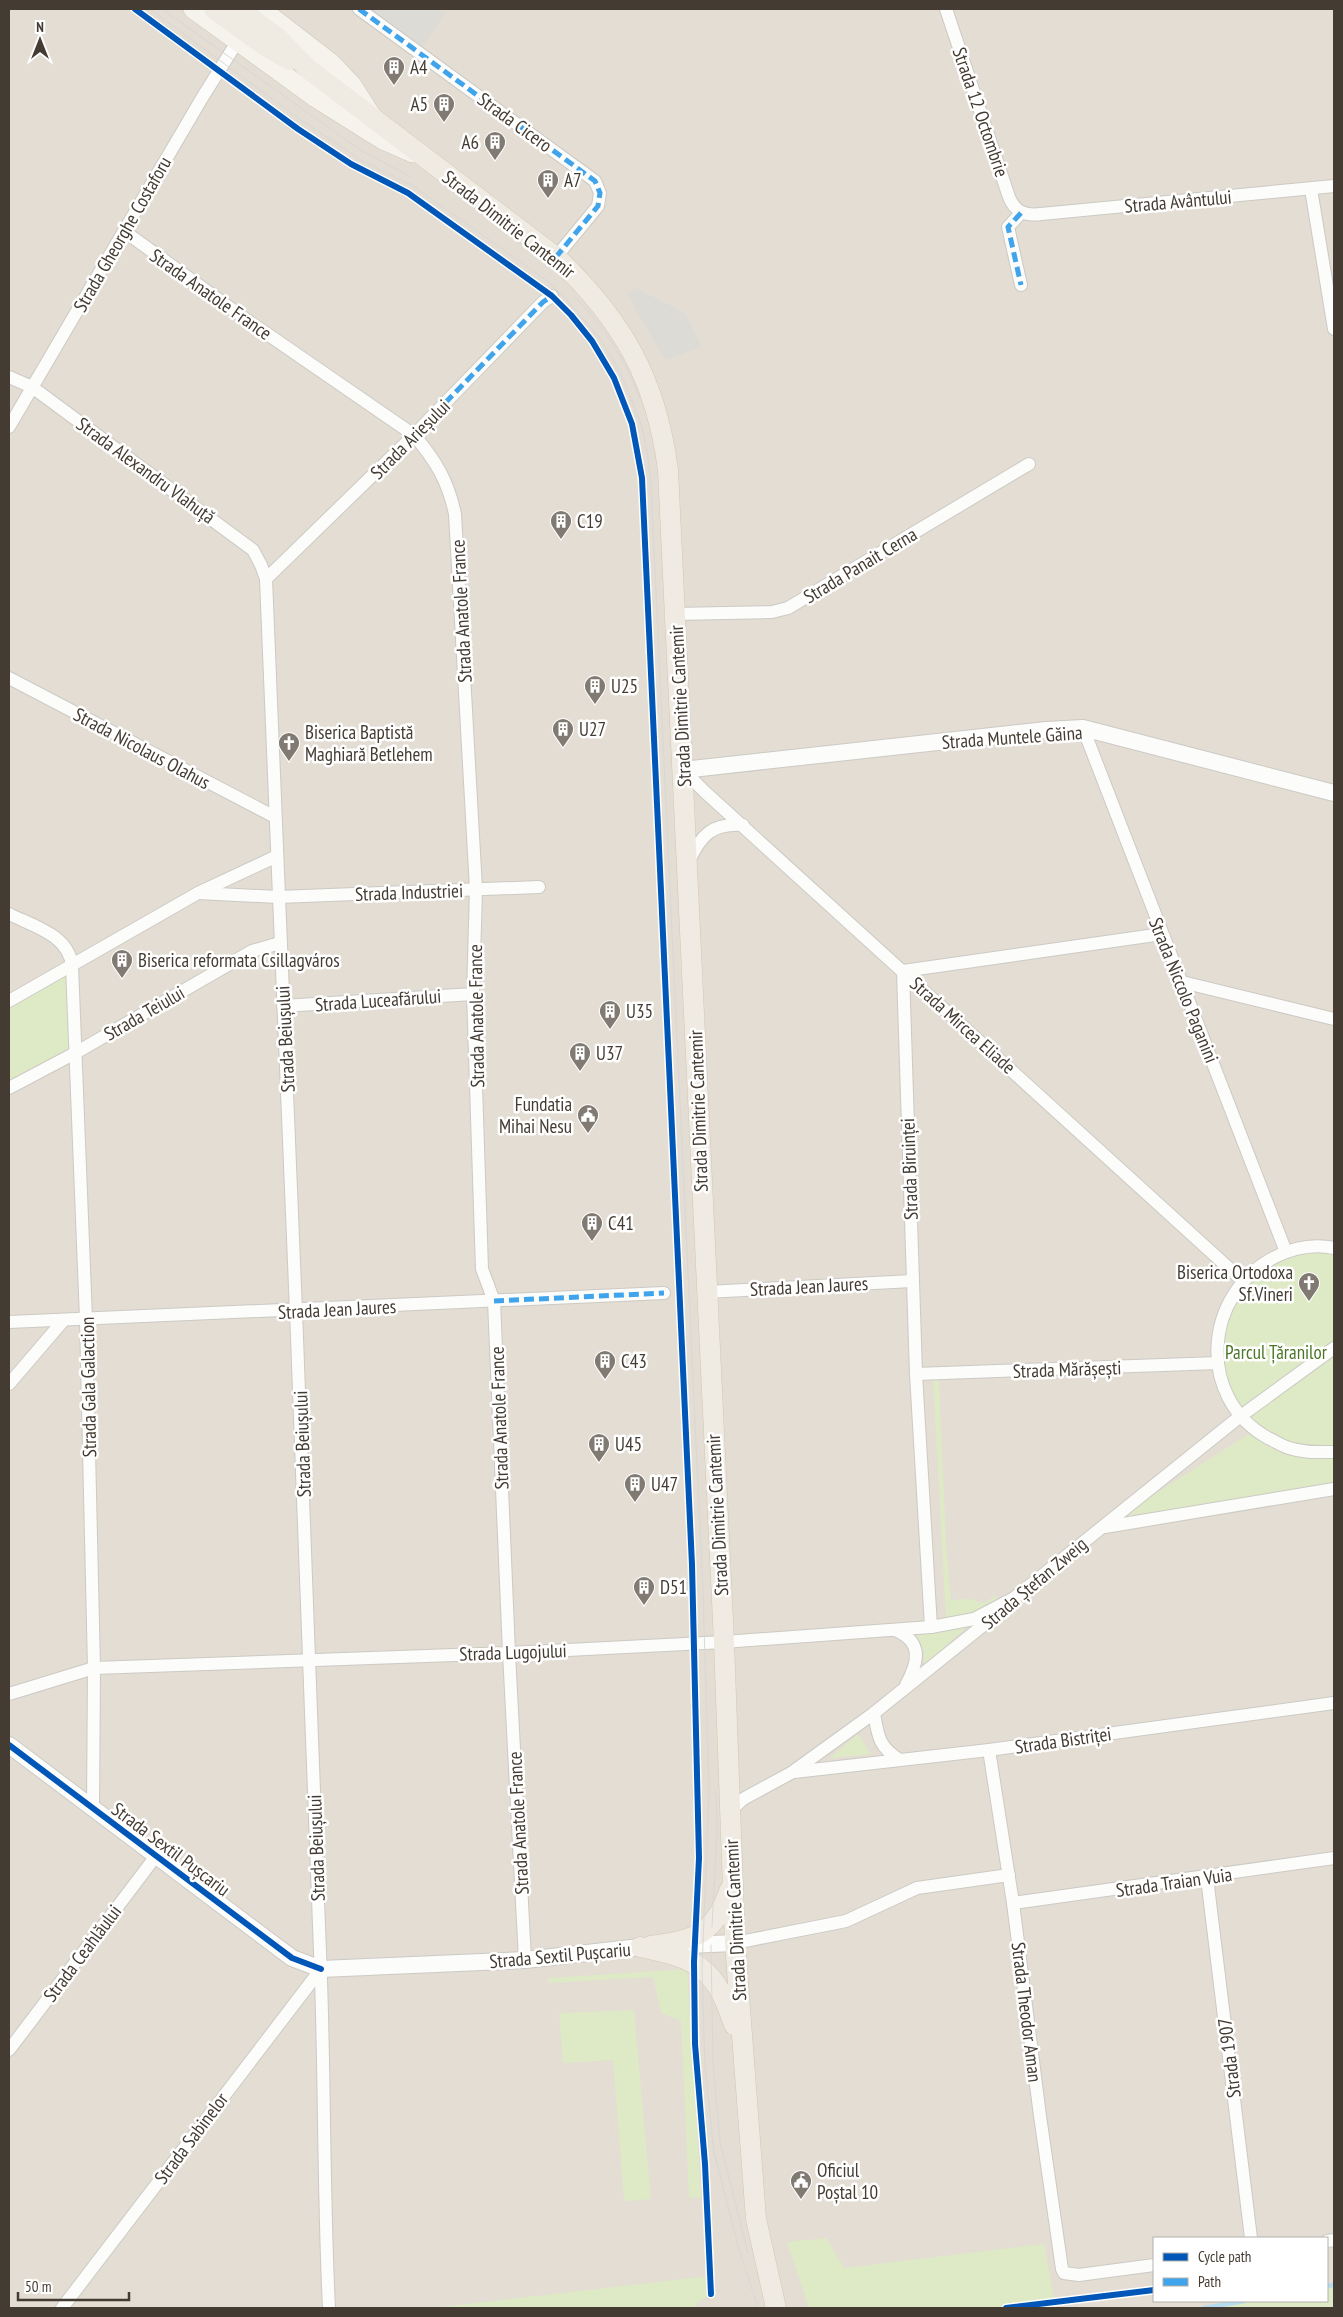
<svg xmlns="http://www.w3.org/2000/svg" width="1343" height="2317" viewBox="0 0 1343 2317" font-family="'PT Sans Narrow',sans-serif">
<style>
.residential{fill:#e3ddd3;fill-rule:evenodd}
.green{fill:#deeac6}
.parking{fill:#dddbd6}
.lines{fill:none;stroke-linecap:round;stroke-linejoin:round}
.stream{stroke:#b5dcee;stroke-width:4.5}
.minor-casing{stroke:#cccac4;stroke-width:14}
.tertiary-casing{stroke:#cccac4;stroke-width:18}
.secondary-casing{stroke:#cec9bd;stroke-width:20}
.primary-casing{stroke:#d1c7b3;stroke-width:21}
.minor{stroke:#fcfcfb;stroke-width:12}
.tertiary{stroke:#fcfcfb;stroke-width:16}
.secondary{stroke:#f6f3ed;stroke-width:19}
.primary{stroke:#f0ebe2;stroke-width:20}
.tram{stroke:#d8d8d7;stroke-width:1}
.quiet{stroke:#3fa4eb;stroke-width:5;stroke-dasharray:10 5;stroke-linecap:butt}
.cycleway-casing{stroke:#fff;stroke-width:9}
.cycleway{stroke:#0057b8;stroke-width:6}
.labels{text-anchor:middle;stroke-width:5;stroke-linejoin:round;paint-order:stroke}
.poi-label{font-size:19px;fill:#443c33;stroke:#fff;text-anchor:start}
.street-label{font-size:19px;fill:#443c33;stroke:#fff}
.park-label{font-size:19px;fill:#4a7626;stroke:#fff}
</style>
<rect width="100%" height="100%" fill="#eeece6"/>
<path class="residential" d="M 9,9 L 1334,9 L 1334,2308 L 9,2308 ZM 1154,2238 L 1327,2238 L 1327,2301 L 1154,2301 Z"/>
<g class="green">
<path d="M 72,966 L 77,1052 L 9,1088 L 9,1001 Z"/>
<path d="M 1334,1248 L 1334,1489 L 1103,1527 L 1255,1430 L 1248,1424 L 1218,1363 L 1230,1299 L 1286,1252 Z"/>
<path d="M 933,1380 L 939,1381 L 946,1543 L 951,1600 L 969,1599 L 984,1603 L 996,1595 L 997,1602 L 967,1617 L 946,1619 Z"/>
<path d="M 970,1624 L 924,1666 L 924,1651 L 916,1635 Z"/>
<path d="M 858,1734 L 871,1754 L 830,1758 Z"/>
<path d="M 687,1969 L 701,2197 L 689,2198 L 681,2021 L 661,2013 L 653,1977 L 548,1983 L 549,1978 Z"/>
<path d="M 634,2010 L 651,2199 L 624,2201 L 613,2060 L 563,2063 L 559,2013 Z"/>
<path d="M 826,2238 L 844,2268 L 1044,2244 L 1056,2308 L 809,2308 L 787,2242 Z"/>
<path d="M 709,2276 L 711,2294 L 696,2304 L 696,2308 L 433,2308 Z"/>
<path d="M 1334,2284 L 1334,2308 L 1204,2308 L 1244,2301 L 1327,2301 L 1327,2285 Z"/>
</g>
<g class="parking">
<path d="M 365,9 L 439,9 L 445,14 L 420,50 Z"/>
<path d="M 635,288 L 685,313 L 702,347 L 665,360 L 627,294 Z"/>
</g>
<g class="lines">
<g class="stream">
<path d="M 1327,2286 L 1334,2285"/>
<path d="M 1204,2308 L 1245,2301"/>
</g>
<g class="minor-casing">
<g id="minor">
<path d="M 359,9 L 595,181 L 600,193 L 598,206 L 556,257"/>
<path d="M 946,9 L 1009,197 C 1015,212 1025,216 1041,214 L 1334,186"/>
<path d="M 1311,189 L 1334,329"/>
<path d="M 1021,213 L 1008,227 L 1021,285"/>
<path d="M 124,231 L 244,318 L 414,435 C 436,461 448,481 455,514 L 476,889 L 473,994 L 482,1269 L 494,1301 L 509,1653 L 525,1960"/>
<path d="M 9,377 L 32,387 L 253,550 L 261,565 L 266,579 C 284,1037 305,1494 320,1952 C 325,2071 323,2189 329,2308"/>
<path d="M 9,427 L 202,98 L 237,42"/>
<path d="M 266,579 L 414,435 L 543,302 L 552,296"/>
<path d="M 675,614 L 772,612 L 788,608 L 1029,464"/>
<path d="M 9,678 L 275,817"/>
<path d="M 1083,728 L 1286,1252"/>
<path d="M 683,770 L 705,792 L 1243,1281"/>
<path d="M 689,861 C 701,835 712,823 743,825"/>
<path d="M 198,893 L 278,897 L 539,887"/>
<path d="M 9,914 C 33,926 69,935 72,966 L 86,1319 L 94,1668 L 93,1809"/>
<path d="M 1182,982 L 1334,1019"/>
<path d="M 9,1001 L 198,893 L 277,856"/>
<path d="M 283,1006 L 473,994"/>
<path d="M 9,1088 L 77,1052 L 252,951 L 280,943"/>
<path d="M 1334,1248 C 1314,1244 1293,1248 1275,1257 C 1203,1294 1196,1398 1268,1438 C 1275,1441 1282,1446 1289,1448 C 1304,1453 1319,1452 1334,1452"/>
<path d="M 706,1292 L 912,1281"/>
<path d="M 9,1322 L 664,1293"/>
<path d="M 916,1374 L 1218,1363"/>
<path d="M 9,1384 L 63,1321"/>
<path d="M 1105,1527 L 1334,1489"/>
<path d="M 931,1627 L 916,1374 L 903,971 L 1162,934"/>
<path d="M 895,1630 C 924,1642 918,1663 906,1685"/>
<path d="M 9,1694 L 94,1668 L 509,1653 L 724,1642 L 931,1627 L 974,1619 L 1014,1598"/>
<path d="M 874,1713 C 878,1737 879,1747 900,1760"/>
<path d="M 989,1750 L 1013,1903 L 1040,2116 L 1062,2269 L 1064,2273 L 1079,2275 L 1154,2265"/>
<path d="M 794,1772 L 989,1750 L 1334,1703"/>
<path d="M 730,1811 L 743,1799 L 791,1773 L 874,1713 L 986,1623 L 1014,1598 L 1238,1418 L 1334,1348"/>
<path d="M 1207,1878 L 1251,2238"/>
<path d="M 1013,1903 L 1334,1858"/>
<path d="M 735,1943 L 846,1921 L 917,1888 L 1009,1875"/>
<path d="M 9,2050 L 156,1856"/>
<path d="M 1327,2241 L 1334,2240"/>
<path d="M 62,2308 L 321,1969"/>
</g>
</g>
<g class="tertiary-casing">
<g id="tertiary">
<path d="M 683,770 L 1046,730 L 1083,728 L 1334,793"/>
<path d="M 9,1745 L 292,1958 L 321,1969 L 525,1960 L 640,1947 L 735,1943"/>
</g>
</g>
<g class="secondary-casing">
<g id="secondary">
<path d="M 193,9 L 316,98 L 383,140 L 413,153"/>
<path d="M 261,9 L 331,63 L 352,85 L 371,115"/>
</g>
</g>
<g class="primary-casing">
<g id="primary">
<path d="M 214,9 L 262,44 L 289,60"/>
<path d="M 239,9 L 278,38 L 307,68 L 556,257 C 622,320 656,378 668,470 L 724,1642 L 735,1943 L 756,2219 L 776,2308"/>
<path d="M 651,1946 C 697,1939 714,1935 730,1889"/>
<path d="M 640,1947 C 698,1959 715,1967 734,2025"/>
</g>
</g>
<use href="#minor" class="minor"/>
<use href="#tertiary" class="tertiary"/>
<use href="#secondary" class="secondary"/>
<use href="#primary" class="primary"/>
<g class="tram">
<path d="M 150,9 L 298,118 L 361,160 L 413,186 L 546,280 L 564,297 L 599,337 L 621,374 L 641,424 L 647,451 L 651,484 L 703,1592 L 709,1793 L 702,1968 L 705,2067 L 714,2152 L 740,2253 L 758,2308"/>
<path d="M 162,9 L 360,150 L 411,177"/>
<path d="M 576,298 C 605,328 625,360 640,398"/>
<path d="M 712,1927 L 717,1831 L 716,1792"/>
<path d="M 711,1945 L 713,2062 L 720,2142 L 748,2253"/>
</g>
<g class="quiet">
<path d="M 359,9 L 595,181 L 600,193 L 598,206 L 556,257"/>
<path d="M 1021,213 L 1008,227 L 1021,285"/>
<path d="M 414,435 L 543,302 L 552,296"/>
<path d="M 494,1301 L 664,1293"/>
</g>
<g class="cycleway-casing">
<g id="cycleway">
<path d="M 135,9 L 298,129 L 351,164 L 408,193 L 552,296 L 571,315 L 592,341 L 614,378 L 632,424 L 642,478 L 692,1565 L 699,1858 L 694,1962 L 695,2044 L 705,2164 L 711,2294"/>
<path d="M 9,1745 L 292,1958 L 321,1969"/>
<path d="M 1006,2308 L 1154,2290"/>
</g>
</g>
<use href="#cycleway" class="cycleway"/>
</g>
<defs>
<g id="building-pin" transform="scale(1.125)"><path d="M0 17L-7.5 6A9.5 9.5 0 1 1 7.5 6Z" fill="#807a72" stroke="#fff"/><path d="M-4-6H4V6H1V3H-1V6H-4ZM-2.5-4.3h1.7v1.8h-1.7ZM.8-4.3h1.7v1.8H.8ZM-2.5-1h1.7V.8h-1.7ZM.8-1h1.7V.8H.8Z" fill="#fff"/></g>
<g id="church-pin" transform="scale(1.125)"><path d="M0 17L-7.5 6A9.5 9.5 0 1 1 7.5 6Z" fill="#807a72" stroke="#fff"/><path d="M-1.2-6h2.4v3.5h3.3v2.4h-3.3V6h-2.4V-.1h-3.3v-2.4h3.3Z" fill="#fff"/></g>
<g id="civic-pin" transform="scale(1.125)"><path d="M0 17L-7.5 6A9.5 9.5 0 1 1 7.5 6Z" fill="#807a72" stroke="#fff"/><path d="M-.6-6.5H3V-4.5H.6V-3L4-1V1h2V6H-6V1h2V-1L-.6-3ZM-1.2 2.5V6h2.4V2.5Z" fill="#fff"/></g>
</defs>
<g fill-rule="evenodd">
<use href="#building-pin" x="394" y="67"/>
<use href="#building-pin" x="444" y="104"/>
<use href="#building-pin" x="495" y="142"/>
<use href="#building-pin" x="548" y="180"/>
<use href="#building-pin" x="561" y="521"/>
<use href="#building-pin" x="595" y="686"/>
<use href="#building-pin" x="563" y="729"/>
<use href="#church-pin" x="289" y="743"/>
<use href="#building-pin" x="122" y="960"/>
<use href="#building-pin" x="610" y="1011"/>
<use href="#building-pin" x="580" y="1053"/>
<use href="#civic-pin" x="588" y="1115"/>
<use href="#building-pin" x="592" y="1223"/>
<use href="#church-pin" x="1309" y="1283"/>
<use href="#building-pin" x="605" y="1361"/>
<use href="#building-pin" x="599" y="1444"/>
<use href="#building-pin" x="635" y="1484"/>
<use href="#building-pin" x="644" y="1587"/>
<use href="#civic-pin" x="801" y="2181"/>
</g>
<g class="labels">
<g class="poi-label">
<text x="410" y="74">A4</text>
<text x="428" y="111" text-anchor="end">A5</text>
<text x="479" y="149" text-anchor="end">A6</text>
<text x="564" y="187">A7</text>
<text x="577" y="528">C19</text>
<text x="611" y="693">U25</text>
<text x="579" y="736">U27</text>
<text x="305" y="739">Biserica Baptistă<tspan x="305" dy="22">Maghiară Betlehem</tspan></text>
<text x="138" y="967">Biserica reformata Csillagváros</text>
<text x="626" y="1018">U35</text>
<text x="596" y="1060">U37</text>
<text x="572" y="1111" text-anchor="end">Fundatia<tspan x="572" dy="22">Mihai Nesu</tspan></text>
<text x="608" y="1230">C41</text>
<text x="1293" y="1279" text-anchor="end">Biserica Ortodoxa<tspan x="1293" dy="22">Sf.Vineri</tspan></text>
<text x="621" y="1368">C43</text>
<text x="615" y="1451">U45</text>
<text x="651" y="1491">U47</text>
<text x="660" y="1594">D51</text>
<text x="817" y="2177">Oficiul<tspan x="817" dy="22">Poștal 10</tspan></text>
</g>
<g class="street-label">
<text transform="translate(981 112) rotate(71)" y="7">Strada 12 Octombrie</text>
<text transform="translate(515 122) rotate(36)" y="7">Strada Cicero</text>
<text transform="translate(1178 201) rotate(-5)" y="7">Strada Avântului</text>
<text transform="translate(509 224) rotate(38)" y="7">Strada Dimitrie Cantemir</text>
<text transform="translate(122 234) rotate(-60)" y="7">Strada Gheorghe Costaforu</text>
<text transform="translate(211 294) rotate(35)" y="7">Strada Anatole France</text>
<text transform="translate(410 439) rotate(-45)" y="7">Strada Arieșului</text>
<text transform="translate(146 470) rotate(36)" y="7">Strada Alexandru Vlahuță</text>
<text transform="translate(860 565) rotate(-31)" y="7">Strada Panait Cerna</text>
<text transform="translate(461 611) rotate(-93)" y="7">Strada Anatole France</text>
<text transform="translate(680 706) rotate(-93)" y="7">Strada Dimitrie Cantemir</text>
<text transform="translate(1012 737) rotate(-4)" y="7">Strada Muntele Găina</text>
<text transform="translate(142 748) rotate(28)" y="7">Strada Nicolaus Olahus</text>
<text transform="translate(409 892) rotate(-2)" y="7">Strada Industriei</text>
<text transform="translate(1184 990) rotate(68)" y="7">Strada Niccolo Paganini</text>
<text transform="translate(378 1000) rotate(-4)" y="7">Strada Luceafărului</text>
<text transform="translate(144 1013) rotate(-30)" y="7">Strada Teiului</text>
<text transform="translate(476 1016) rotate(-91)" y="7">Strada Anatole France</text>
<text transform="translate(963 1025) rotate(42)" y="7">Strada Mircea Eliade</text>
<text transform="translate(285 1039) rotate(-93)" y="7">Strada Beiușului</text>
<text transform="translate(698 1111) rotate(-92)" y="7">Strada Dimitrie Cantemir</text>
<text transform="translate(909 1169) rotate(-92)" y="7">Strada Biruinței</text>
<text transform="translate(809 1286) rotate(-3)" y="7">Strada Jean Jaures</text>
<text transform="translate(337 1309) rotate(-3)" y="7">Strada Jean Jaures</text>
<text transform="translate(1067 1369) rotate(-2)" y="7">Strada Mărășești</text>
<text transform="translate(88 1387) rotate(-91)" y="7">Strada Gala Galaction</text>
<text transform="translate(499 1418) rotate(-92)" y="7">Strada Anatole France</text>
<text transform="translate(302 1444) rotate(-92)" y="7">Strada Beiușului</text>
<text transform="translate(717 1515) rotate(-93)" y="7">Strada Dimitrie Cantemir</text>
<text transform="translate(1034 1583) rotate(-40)" y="7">Strada Ștefan Zweig</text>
<text transform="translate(513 1652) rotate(-2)" y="7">Strada Lugojului</text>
<text transform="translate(1063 1740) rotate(-8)" y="7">Strada Bistriței</text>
<text transform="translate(518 1823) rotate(-93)" y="7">Strada Anatole France</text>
<text transform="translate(316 1848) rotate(-92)" y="7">Strada Beiușului</text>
<text transform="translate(171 1849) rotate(37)" y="7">Strada Sextil Pușcariu</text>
<text transform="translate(1174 1882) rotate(-8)" y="7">Strada Traian Vuia</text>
<text transform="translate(735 1920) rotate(-93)" y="7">Strada Dimitrie Cantemir</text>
<text transform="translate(82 1953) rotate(-53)" y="7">Strada Ceahlăului</text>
<text transform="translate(560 1955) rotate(-5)" y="7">Strada Sextil Pușcariu</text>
<text transform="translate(1027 2012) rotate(83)" y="7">Strada Theodor Aman</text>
<text transform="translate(1229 2058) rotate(-97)" y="7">Strada 1907</text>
<text transform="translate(191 2138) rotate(-53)" y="7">Strada Sabinelor</text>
</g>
<g class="park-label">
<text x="1276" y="1359">Parcul Țăranilor</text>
</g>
</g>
<rect width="1343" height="2317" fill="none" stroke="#443c33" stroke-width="20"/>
<rect x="1153" y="2237" width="175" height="65" fill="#ffffff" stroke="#b4b1ad"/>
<rect x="1163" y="2253" width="25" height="8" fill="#0057b8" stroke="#b4b1ad"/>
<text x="1198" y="2262" font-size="15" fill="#443c33">Cycle path</text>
<rect x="1163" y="2278" width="25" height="8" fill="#3fa4eb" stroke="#b4b1ad"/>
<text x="1198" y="2287" font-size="15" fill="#443c33">Path</text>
<g transform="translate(40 40)" stroke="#ffffff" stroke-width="4" paint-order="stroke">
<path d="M0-4L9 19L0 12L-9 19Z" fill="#443c33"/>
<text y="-8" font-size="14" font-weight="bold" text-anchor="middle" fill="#443c33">N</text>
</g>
<path d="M18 2292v8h111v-8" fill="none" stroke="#443c33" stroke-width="2.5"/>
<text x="25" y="2292" font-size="15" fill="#443c33" stroke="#ffffff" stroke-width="4" paint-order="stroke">50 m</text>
</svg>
